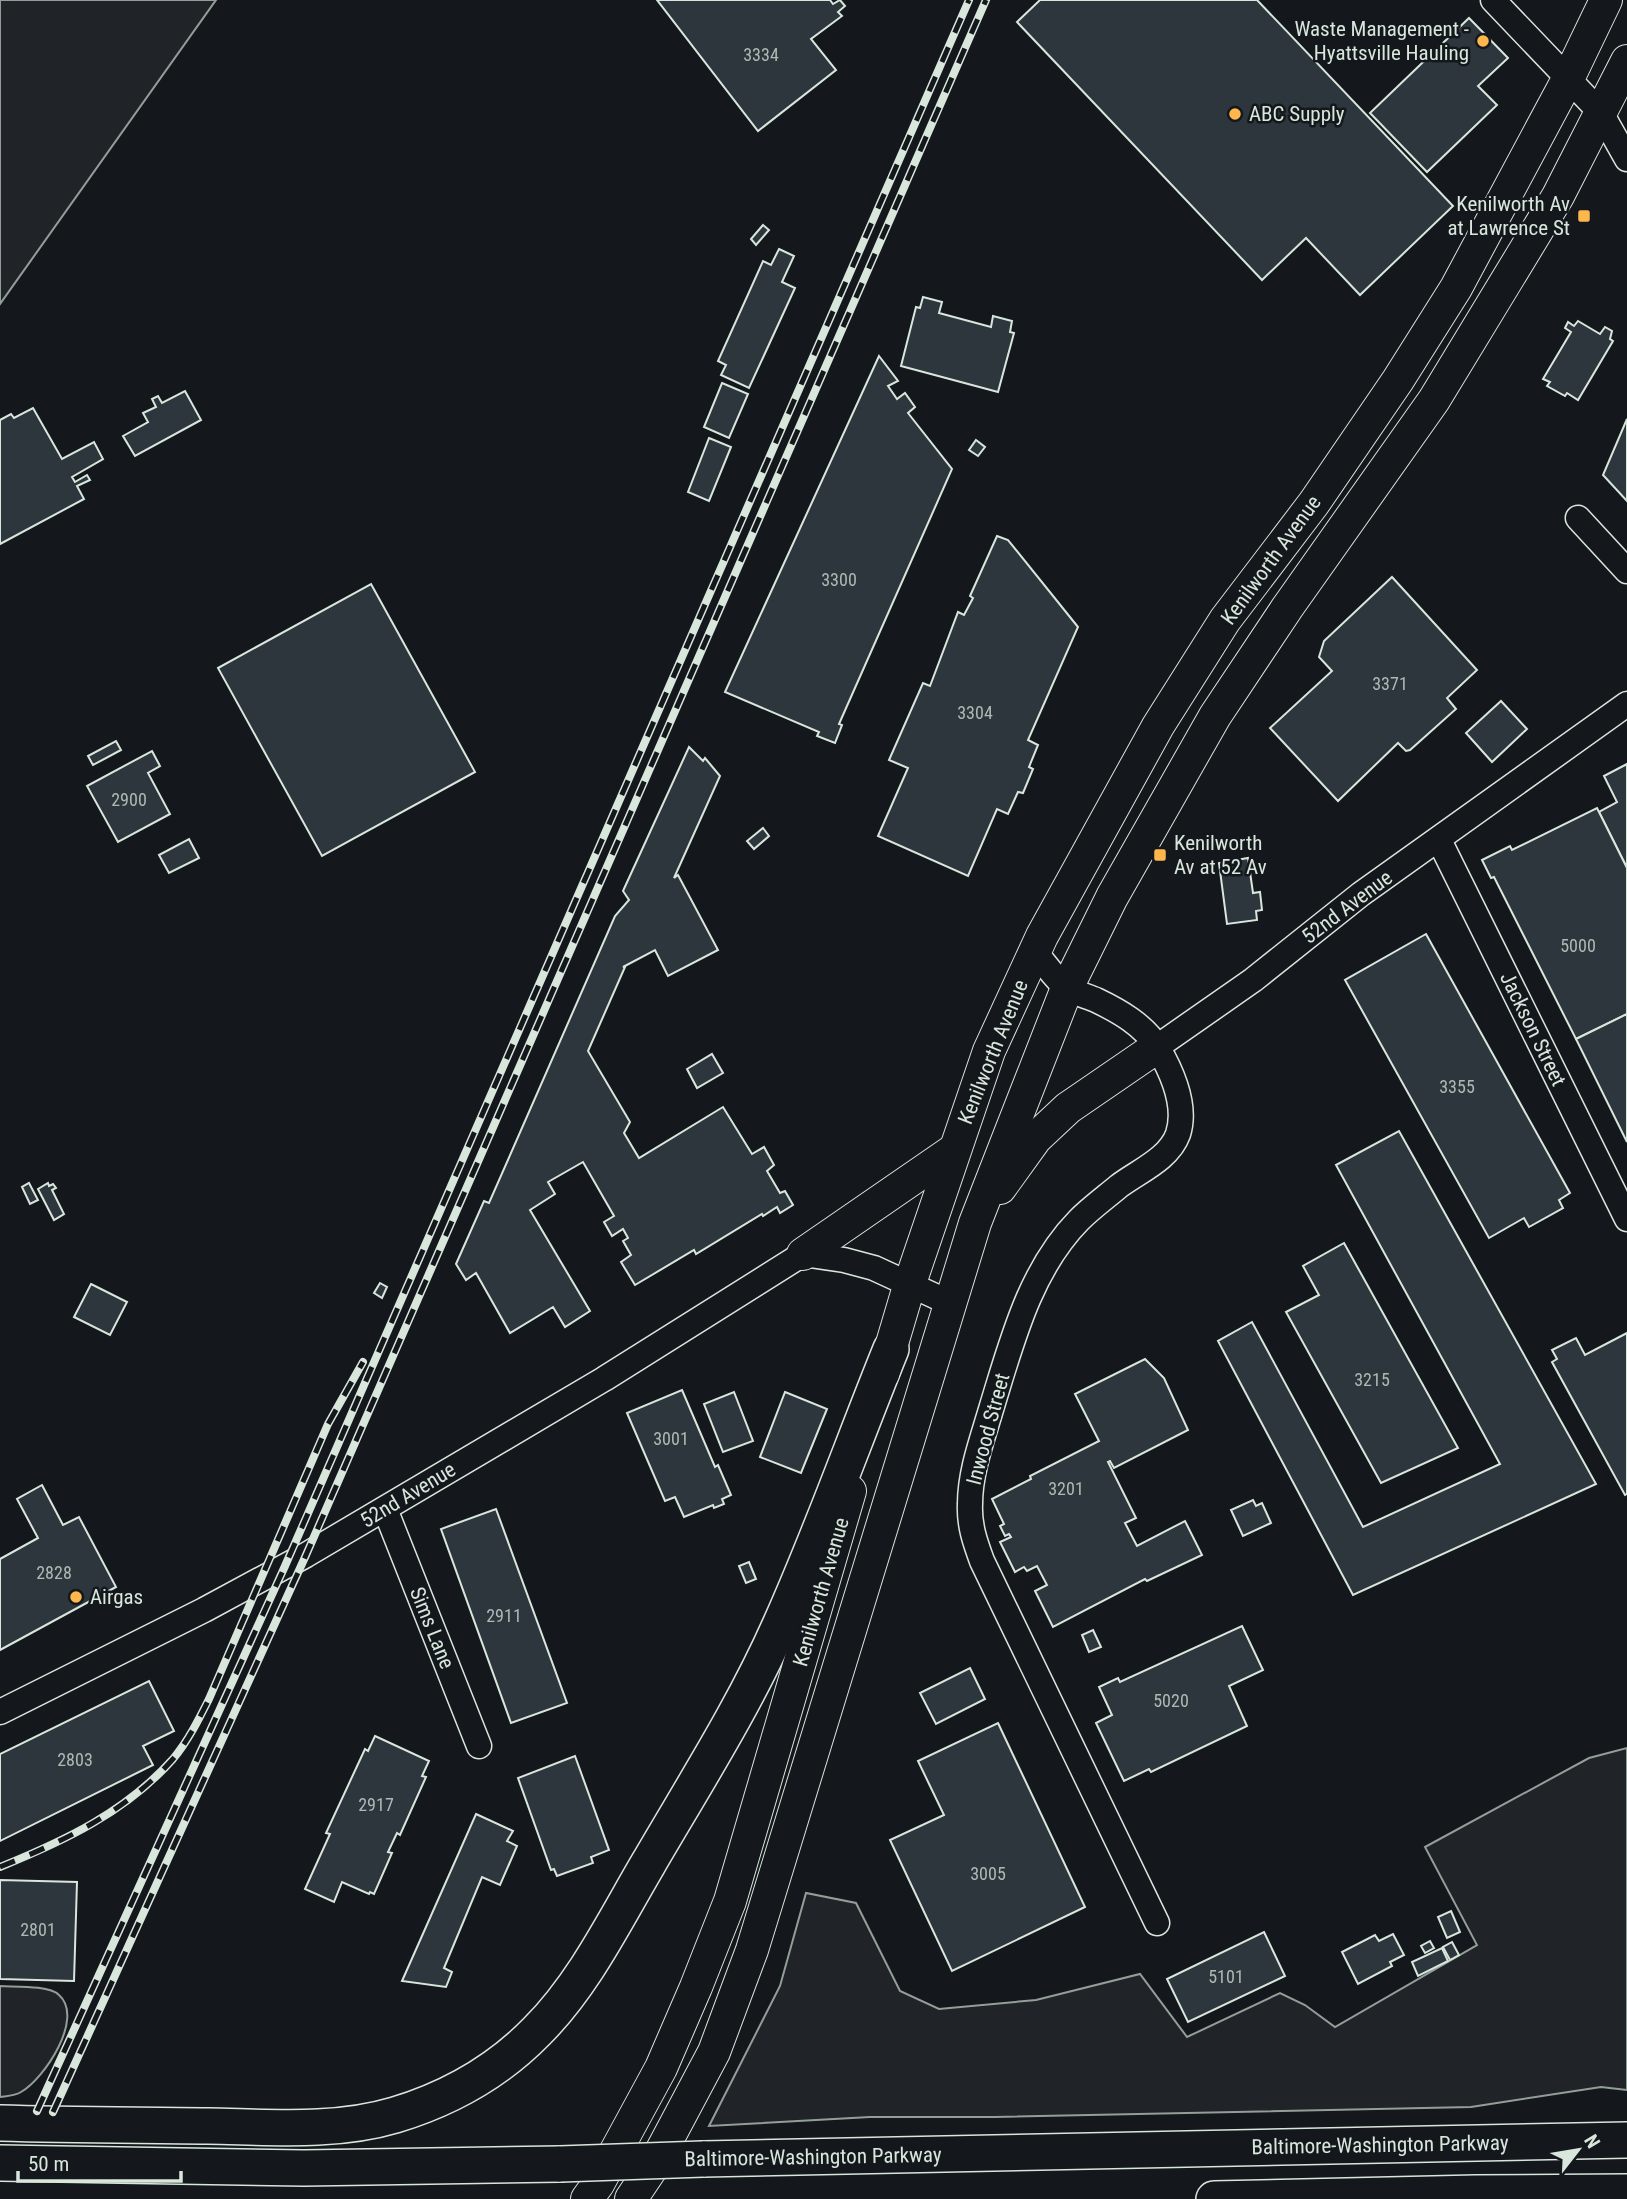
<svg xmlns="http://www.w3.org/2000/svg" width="1627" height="2199" viewBox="0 0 1627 2199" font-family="'Roboto Condensed',sans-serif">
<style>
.green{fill:#202428;stroke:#939e99;stroke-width:2}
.building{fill:#2c363c;stroke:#d8e6dc;stroke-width:2}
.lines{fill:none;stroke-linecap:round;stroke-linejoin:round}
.minor-casing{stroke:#d8e6dc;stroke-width:27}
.major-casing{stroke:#d8e6dc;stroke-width:34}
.highway-casing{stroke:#d8e6dc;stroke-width:38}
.minor{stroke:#14181c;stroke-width:24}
.major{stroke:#14181c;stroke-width:32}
.highway{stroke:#14181c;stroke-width:35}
.rail-casing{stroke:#d8e6dc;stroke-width:8}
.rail{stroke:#14181c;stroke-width:5;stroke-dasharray:16;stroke-linecap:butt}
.highway-bridge-casing{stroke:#d8e6dc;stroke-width:38;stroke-linecap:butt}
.highway-bridge{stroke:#14181c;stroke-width:35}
.poi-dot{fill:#ffb74d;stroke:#14181c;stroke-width:2.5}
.labels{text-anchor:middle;stroke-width:5;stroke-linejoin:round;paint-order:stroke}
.number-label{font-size:18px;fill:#adbab4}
.poi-label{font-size:21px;fill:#d8e6dc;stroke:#14181c;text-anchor:start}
.street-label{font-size:21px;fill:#d8e6dc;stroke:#14181c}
</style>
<rect width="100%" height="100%" fill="#14181c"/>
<g class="green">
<path d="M 0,0 L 216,0 L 0,304 Z"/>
<path d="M 1627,1748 L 1627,2090 L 1601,2087 L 1471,2107 L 995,2117 L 870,2117 L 709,2126 L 780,1986 L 806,1893 L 856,1903 L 900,1991 L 939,2009 L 1036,2000 L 1140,1974 L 1187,2037 L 1280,1993 L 1305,2005 L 1335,2027 L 1477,1945 L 1425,1847 L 1589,1758 Z"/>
<path d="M 0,1986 C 14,1987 49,1985 59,1995 C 85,2018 44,2079 21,2092 C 15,2096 7,2096 0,2097 Z"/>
</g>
<g class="building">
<path d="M 657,0 L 830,0 L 833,4 L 840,0 L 845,6 L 838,12 L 842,16 L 811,39 L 836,70 L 758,131 Z"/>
<path d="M 1040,0 L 1257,0 L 1453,206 L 1360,295 L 1306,238 L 1262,280 L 1017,22 Z"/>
<path d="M 1469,18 L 1508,58 L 1478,86 L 1497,105 L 1427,172 L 1370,113 Z"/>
<path d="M 763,225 L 769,230 L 756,245 L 751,239 Z"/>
<path d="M 779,249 L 794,256 L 782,282 L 795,288 L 749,388 L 721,375 L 726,365 L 718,361 L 763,261 L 771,265 Z"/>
<path d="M 923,297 L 942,302 L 939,313 L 991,327 L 993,316 L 1012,321 L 1010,332 L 1014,333 L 998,392 L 901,366 L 916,307 L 920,308 Z"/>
<path d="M 1578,321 L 1600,334 L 1605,327 L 1612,331 L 1610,339 L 1613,341 L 1578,400 L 1567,393 L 1565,396 L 1547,386 L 1550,382 L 1543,379 L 1571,332 L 1565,328 L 1568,322 L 1574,326 Z"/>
<path d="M 879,356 L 898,381 L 888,386 L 897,399 L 905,393 L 915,407 L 908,413 L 952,469 L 839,724 L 842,725 L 835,743 L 817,736 L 819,732 L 725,692 Z"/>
<path d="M 722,383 L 748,394 L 729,438 L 704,427 Z"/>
<path d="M 185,391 L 201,420 L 135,456 L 123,436 L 148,422 L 143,413 L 156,407 L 152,399 L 158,396 L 162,403 Z"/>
<path d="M 33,408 L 62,459 L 94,442 L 103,459 L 72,477 L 75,482 L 87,475 L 90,480 L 77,486 L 84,499 L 0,544 L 0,420 L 11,414 L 14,418 Z"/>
<path d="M 1627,419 L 1627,501 L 1603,475 Z"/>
<path d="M 709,438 L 731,447 L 709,501 L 688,492 Z"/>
<path d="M 976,440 L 985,447 L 978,456 L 969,450 Z"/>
<path d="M 997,536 L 1008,540 L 1078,627 L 1028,740 L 1038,745 L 1029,767 L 1033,769 L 1023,793 L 1018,792 L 1008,814 L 997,809 L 968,876 L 878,836 L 908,768 L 889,760 L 923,683 L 930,686 L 958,612 L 964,615 L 973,598 L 970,596 Z"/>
<path d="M 1392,577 L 1477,670 L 1447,698 L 1456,709 L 1410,750 L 1406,751 L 1398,743 L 1338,801 L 1270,728 L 1332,671 L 1319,657 L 1324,641 Z"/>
<path d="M 371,584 L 475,772 L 322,856 L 218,668 Z"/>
<path d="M 1501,701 L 1527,729 L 1492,762 L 1466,733 Z"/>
<path d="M 116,741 L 121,750 L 93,765 L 88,756 Z"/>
<path d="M 689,747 L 703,761 L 705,758 L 720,776 L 674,878 L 678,875 L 718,950 L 668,976 L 655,950 L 623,967 L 625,967 L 588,1051 L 630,1122 L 624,1133 L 639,1158 L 723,1107 L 752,1154 L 764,1147 L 774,1165 L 767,1171 L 780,1193 L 785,1191 L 793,1205 L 780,1213 L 777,1207 L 763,1216 L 762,1214 L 696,1254 L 694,1250 L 635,1285 L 621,1262 L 631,1255 L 623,1241 L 628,1238 L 623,1229 L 612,1236 L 604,1222 L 614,1216 L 583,1162 L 548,1182 L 555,1194 L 530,1210 L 590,1311 L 565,1327 L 553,1307 L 510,1333 L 476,1273 L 466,1280 L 456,1264 L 484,1201 L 489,1203 L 615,916 L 629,900 L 623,891 Z"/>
<path d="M 152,751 L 160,766 L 148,773 L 170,814 L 118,842 L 87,786 Z"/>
<path d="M 1627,764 L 1627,868 L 1599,812 L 1617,802 L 1604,776 Z"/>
<path d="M 1597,808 L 1627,868 L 1627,1014 L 1576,1039 L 1494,877 L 1491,878 L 1482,860 L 1510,846 L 1512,850 Z"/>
<path d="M 763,828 L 769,836 L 754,849 L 747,841 Z"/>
<path d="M 189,839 L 199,858 L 169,873 L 159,855 Z"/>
<path d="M 1248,858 L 1253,893 L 1260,892 L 1262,910 L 1256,911 L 1257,920 L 1227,924 L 1219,863 Z"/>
<path d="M 1426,934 L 1570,1193 L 1559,1200 L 1563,1208 L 1529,1227 L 1524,1218 L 1489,1238 L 1345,980 Z"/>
<path d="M 1627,1014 L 1627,1142 L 1576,1039 Z"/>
<path d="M 712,1054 L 723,1073 L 697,1088 L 687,1069 Z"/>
<path d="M 1399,1131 L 1596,1484 L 1353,1595 L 1218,1341 L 1252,1322 L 1363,1527 L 1500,1464 L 1336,1165 Z"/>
<path d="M 29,1183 L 38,1200 L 30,1204 L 22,1187 Z"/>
<path d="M 48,1183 L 49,1186 L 53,1184 L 56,1188 L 52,1190 L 64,1214 L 54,1220 L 38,1189 Z"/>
<path d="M 1344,1243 L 1458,1448 L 1381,1483 L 1286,1312 L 1319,1295 L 1303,1266 Z"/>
<path d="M 380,1283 L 387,1287 L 382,1298 L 374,1293 Z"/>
<path d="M 91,1284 L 127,1302 L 110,1335 L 74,1317 Z"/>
<path d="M 1627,1333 L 1627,1494 L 1625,1495 L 1552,1362 L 1557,1359 L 1552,1350 L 1576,1338 L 1585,1355 Z"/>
<path d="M 1145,1359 L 1164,1378 L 1188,1430 L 1114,1468 L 1110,1461 L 1108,1462 L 1136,1518 L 1125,1523 L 1137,1546 L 1185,1521 L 1202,1555 L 1147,1581 L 1145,1579 L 1053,1627 L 1035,1591 L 1047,1585 L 1037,1566 L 1027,1571 L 1024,1567 L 1015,1572 L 1000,1542 L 1011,1537 L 1009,1534 L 1005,1536 L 1000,1526 L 1004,1524 L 992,1499 L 1031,1479 L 1030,1476 L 1099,1441 L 1075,1394 Z"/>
<path d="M 682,1390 L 715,1467 L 718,1465 L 731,1495 L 722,1499 L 724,1504 L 714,1508 L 713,1505 L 684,1517 L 675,1497 L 665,1501 L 627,1413 Z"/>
<path d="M 734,1392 L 753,1441 L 723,1452 L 704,1404 Z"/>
<path d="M 785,1392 L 827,1409 L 801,1473 L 760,1457 Z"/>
<path d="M 42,1485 L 63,1525 L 79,1517 L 116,1587 L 0,1650 L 0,1559 L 38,1538 L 17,1499 Z"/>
<path d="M 1253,1500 L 1256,1506 L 1262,1503 L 1271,1523 L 1243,1536 L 1231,1510 Z"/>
<path d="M 496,1509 L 567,1703 L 511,1723 L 441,1529 Z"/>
<path d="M 749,1562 L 756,1579 L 746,1583 L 739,1566 Z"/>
<path d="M 1242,1626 L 1263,1670 L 1229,1686 L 1247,1726 L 1151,1772 L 1149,1769 L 1124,1781 L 1096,1723 L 1112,1715 L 1099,1687 L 1118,1678 L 1120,1682 Z"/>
<path d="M 1093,1630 L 1101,1647 L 1089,1652 L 1082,1635 Z"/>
<path d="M 970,1668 L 985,1699 L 936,1724 L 920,1693 Z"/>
<path d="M 149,1681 L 174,1731 L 143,1746 L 153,1765 L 0,1841 L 0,1754 Z"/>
<path d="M 998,1723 L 1085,1907 L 952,1971 L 890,1840 L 944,1815 L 918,1761 Z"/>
<path d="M 375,1736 L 429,1761 L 422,1776 L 426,1777 L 400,1835 L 397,1833 L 388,1852 L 392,1853 L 374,1894 L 370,1892 L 369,1894 L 342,1882 L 334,1902 L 305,1889 L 330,1834 L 326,1833 L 365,1749 L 368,1751 Z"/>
<path d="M 575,1756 L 609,1850 L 591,1857 L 593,1863 L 557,1876 L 554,1869 L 551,1870 L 518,1778 Z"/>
<path d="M 476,1814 L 513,1831 L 507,1841 L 517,1846 L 500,1885 L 482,1877 L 444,1968 L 452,1972 L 446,1987 L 402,1981 Z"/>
<path d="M 0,1880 L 77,1882 L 74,1981 L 0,1979 Z"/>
<path d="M 1451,1911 L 1460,1932 L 1447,1938 L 1438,1917 Z"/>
<path d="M 1264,1932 L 1285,1976 L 1188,2022 L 1167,1979 Z"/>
<path d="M 1393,1934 L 1404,1955 L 1390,1962 L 1392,1966 L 1358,1984 L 1342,1952 L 1375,1935 L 1379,1941 Z"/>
<path d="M 1430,1941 L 1434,1948 L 1425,1953 L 1421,1946 Z"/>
<path d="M 1452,1942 L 1459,1955 L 1450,1960 L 1443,1947 Z"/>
<path d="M 1442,1948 L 1448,1961 L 1418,1976 L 1412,1962 Z"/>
</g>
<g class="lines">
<g class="minor-casing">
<g id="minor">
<path d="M 1493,0 L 1601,113 L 1627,159"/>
<path d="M 1578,518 L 1627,571"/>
<path d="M 1439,840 L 1627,1219"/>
<path d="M 1035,952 C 1045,963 1055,979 1066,987 C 1074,993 1087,996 1096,1000 C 1119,1011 1144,1025 1158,1048 C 1172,1072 1187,1106 1178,1134 C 1169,1159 1139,1171 1119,1186 C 1106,1197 1091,1208 1079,1220 C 1030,1270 1012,1341 992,1406 C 983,1437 970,1471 970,1504 C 969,1525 975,1542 982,1561 L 1157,1923"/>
<path d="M 1157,1047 L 1253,980 L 1361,894 L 1627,704"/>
<path d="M 385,1509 L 479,1746"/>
<path d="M 0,1712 L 204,1610 L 306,1555 L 604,1379 L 803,1254 L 844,1260 L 874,1268 L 950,1303"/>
</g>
</g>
<g class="major-casing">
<g id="major">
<path d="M 1000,1188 L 1036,1138 L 1068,1108 L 1157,1047"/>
<path d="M 803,1254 L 954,1150"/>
<path d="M 883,1374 L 910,1283 L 989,1051 L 1042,936 L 1158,726 L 1225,620 L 1314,503 L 1398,380 L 1456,288 L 1568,79 L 1606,0"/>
<path d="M 587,2199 L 598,2184 L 661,2068 L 696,1987 L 730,1901 L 850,1491"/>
<path d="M 631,2199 L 655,2163 L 714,2052 L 752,1950 L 975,1223 L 1067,988 L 1112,897 L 1215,716 L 1287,608 L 1434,400 L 1558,196 L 1627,61"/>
</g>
</g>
<g class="highway-casing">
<g id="highway">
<path d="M 0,2123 C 69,2125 139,2125 208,2126 C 269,2127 335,2133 395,2115 C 448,2099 498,2071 537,2031 C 584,1984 615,1920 648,1864 C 694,1785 744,1707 781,1623 C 821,1534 854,1440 891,1349"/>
<path d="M 703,2159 L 1627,2140"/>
<path d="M 0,2163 L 304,2168 L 560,2164"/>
<path d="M 1214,2199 L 1476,2193 L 1627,2192"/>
</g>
</g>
<use href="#minor" class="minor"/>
<use href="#major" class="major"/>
<use href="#highway" class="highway"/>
<g class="rail-casing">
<g id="rail">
<path d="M 0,1867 C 64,1841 126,1812 173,1759 C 188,1741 199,1719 209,1699 L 328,1424 L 363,1362"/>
<path d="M 37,2111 L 285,1566 L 969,0"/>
<path d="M 53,2112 L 306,1555 L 986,0"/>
</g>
</g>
<use href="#rail" class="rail"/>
<g class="highway-bridge-casing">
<path id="highway-bridge" d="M 560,2164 L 703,2159"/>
</g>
<use href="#highway-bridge" class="highway-bridge"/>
</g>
<g class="poi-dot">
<circle cx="1483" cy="41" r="7"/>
<circle cx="1235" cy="114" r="7"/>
<rect x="1577" y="209" width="14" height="14" rx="3.5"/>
<rect x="1153" y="848" width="14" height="14" rx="3.5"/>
<circle cx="76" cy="1597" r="7"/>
</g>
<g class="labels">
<g class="number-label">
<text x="761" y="61">3334</text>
<text x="839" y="586">3300</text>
<text x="1390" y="690">3371</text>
<text x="975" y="719">3304</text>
<text x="129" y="806">2900</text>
<text x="1578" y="952">5000</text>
<text x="1457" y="1093">3355</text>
<text x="1372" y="1386">3215</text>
<text x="671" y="1445">3001</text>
<text x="1066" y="1495">3201</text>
<text x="54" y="1579">2828</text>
<text x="504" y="1622">2911</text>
<text x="1171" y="1707">5020</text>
<text x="75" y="1766">2803</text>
<text x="376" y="1811">2917</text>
<text x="988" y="1880">3005</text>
<text x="38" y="1936">2801</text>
<text x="1226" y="1983">5101</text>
</g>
<g class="poi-label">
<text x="1469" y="36" text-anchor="end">Waste Management -<tspan x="1469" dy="24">Hyattsville Hauling</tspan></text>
<text x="1249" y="121">ABC Supply</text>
<text x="1570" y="211" text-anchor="end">Kenilworth Av<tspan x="1570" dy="24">at Lawrence St</tspan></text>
<text x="1174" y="850">Kenilworth<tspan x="1174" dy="24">Av at 52 Av</tspan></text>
<text x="90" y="1604">Airgas</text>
</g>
<g class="street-label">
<text transform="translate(1271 560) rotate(-54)" y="7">Kenilworth Avenue</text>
<text transform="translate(1347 907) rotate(-37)" y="7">52nd Avenue</text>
<text transform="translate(1533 1029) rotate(64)" y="7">Jackson Street</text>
<text transform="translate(993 1052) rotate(-68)" y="7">Kenilworth Avenue</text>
<text transform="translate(988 1429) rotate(-75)" y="7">Inwood Street</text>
<text transform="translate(408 1495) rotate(-31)" y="7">52nd Avenue</text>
<text transform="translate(821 1592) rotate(-74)" y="7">Kenilworth Avenue</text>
<text transform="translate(432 1628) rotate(68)" y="7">Sims Lane</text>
<text transform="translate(1380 2145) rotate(-1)" y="7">Baltimore-Washington Parkway</text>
<text transform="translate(813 2157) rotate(-1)" y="7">Baltimore-Washington Parkway</text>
</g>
</g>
<g transform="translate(1578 2150) rotate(59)" stroke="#14181c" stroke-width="5" paint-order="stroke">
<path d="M0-5L12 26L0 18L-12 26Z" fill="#d8e6dc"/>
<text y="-10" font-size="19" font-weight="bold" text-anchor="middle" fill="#d8e6dc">N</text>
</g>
<path d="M18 2171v10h163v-10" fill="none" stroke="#d8e6dc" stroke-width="3.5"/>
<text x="28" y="2171" font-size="21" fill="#d8e6dc" stroke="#14181c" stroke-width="5" paint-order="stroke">50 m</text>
</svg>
